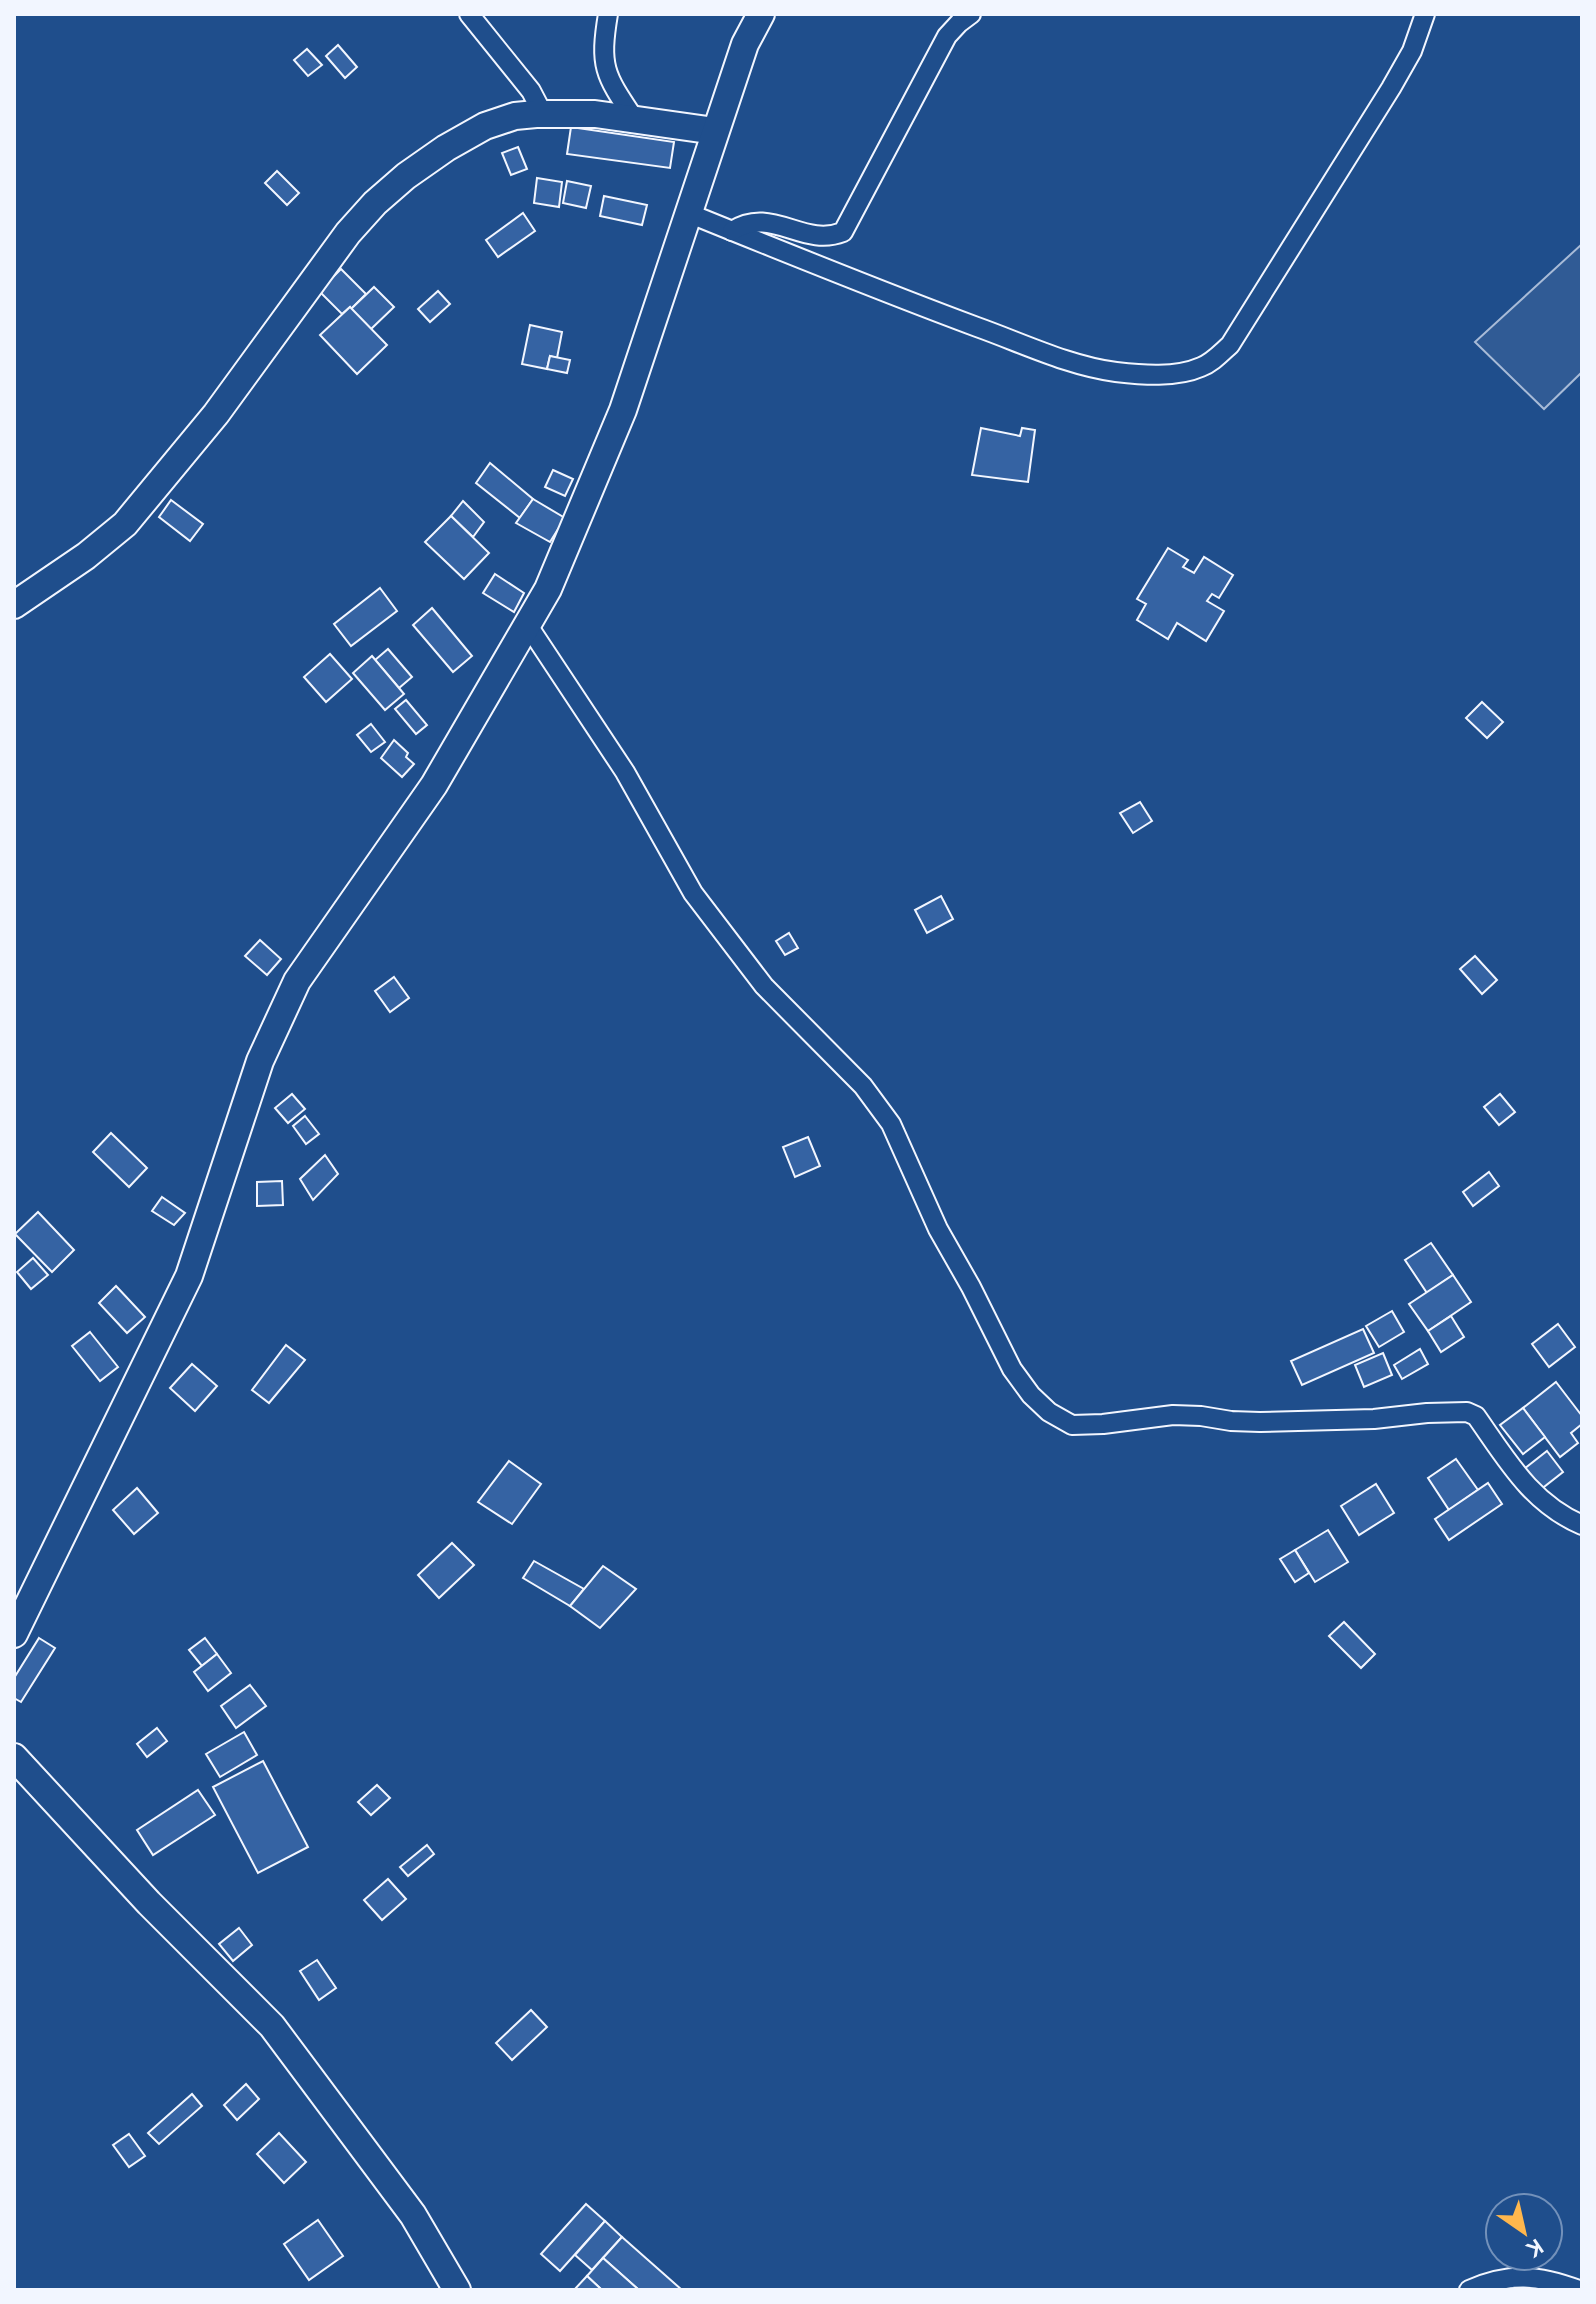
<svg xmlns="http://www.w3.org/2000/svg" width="1596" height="2304" viewBox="0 0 1596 2304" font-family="Figtree,sans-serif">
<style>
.built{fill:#305b95;stroke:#a8bbd7;stroke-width:2}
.building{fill:#3563a3;stroke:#f2f6ff;stroke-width:2}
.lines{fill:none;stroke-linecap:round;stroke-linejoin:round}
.street-casing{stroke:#f2f6ff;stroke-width:22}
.secondary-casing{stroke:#f2f6ff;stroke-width:30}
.street{stroke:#1f4e8c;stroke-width:18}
.secondary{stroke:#1f4e8c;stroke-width:26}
</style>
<rect width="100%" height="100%" fill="#1f4e8c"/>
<path class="built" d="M 1582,244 L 1582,372 L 1544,409 L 1475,342 Z"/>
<g class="building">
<path d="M 338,45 L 357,67 L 345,78 L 326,56 Z"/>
<path d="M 307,49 L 322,65 L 308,76 L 294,60 Z"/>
<path d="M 571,127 L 674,142 L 670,168 L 567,154 Z"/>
<path d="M 518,147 L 527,169 L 511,175 L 502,153 Z"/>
<path d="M 277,171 L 299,193 L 287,205 L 265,183 Z"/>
<path d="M 537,178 L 562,182 L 559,207 L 534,203 Z"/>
<path d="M 567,181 L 591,186 L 586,208 L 563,203 Z"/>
<path d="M 604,196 L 647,205 L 642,225 L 600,216 Z"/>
<path d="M 523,213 L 535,231 L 498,257 L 486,240 Z"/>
<path d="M 341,269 L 366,294 L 351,309 L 350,307 L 342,314 L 319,291 Z"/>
<path d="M 374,287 L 394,307 L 371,329 L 351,309 Z"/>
<path d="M 438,291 L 450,304 L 430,322 L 418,309 Z"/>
<path d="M 350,307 L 387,345 L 357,374 L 320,335 Z"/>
<path d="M 530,325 L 562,332 L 557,358 L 550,356 L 547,369 L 522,364 Z"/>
<path d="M 550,356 L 570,360 L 567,373 L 547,369 Z"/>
<path d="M 981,428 L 1020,436 L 1022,428 L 1035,430 L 1028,482 L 972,475 Z"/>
<path d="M 490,463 L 533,499 L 520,518 L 476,483 Z"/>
<path d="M 553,470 L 573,479 L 565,496 L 545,487 Z"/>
<path d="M 533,499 L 565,518 L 550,542 L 516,523 Z"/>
<path d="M 171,500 L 203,524 L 190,541 L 159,517 Z"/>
<path d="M 463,501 L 484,522 L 473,537 L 451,516 Z"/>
<path d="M 451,516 L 489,553 L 464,579 L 425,542 Z"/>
<path d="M 1168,548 L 1188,560 L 1183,567 L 1194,573 L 1204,557 L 1233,575 L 1219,598 L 1212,594 L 1207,601 L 1224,611 L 1206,641 L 1177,623 L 1168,639 L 1137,620 L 1146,604 L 1137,599 Z"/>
<path d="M 495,574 L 524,593 L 514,612 L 483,593 Z"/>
<path d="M 380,588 L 397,611 L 351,646 L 334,624 Z"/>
<path d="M 432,608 L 472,656 L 453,672 L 413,625 Z"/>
<path d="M 388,649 L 412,677 L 399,688 L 375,660 Z"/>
<path d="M 330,654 L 352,679 L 326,702 L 304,677 Z"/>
<path d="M 372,656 L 404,694 L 385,710 L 353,673 Z"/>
<path d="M 406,700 L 427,725 L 416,734 L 395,709 Z"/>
<path d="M 1482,702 L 1503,722 L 1487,738 L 1466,718 Z"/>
<path d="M 371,724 L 385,742 L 371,752 L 357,735 Z"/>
<path d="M 394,740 L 408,753 L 406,757 L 414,764 L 402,777 L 381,758 Z"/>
<path d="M 1140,802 L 1152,821 L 1133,833 L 1120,813 Z"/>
<path d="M 941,896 L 953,919 L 927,933 L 915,910 Z"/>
<path d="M 789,933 L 798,948 L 785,955 L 776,941 Z"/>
<path d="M 260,940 L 281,959 L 267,975 L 245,956 Z"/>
<path d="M 1475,956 L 1497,980 L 1482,994 L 1460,969 Z"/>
<path d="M 394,977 L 409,998 L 390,1012 L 375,991 Z"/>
<path d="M 292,1094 L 305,1109 L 288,1123 L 275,1108 Z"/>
<path d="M 1500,1094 L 1515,1112 L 1499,1125 L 1484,1107 Z"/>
<path d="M 305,1116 L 319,1134 L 306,1144 L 293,1126 Z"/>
<path d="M 111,1133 L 147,1168 L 129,1187 L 93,1152 Z"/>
<path d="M 808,1137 L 820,1166 L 795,1177 L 783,1147 Z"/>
<path d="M 325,1155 L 338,1174 L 313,1200 L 300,1179 Z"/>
<path d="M 1489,1172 L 1499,1186 L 1473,1206 L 1463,1192 Z"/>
<path d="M 282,1181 L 283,1205 L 257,1206 L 257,1182 Z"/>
<path d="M 162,1197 L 185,1213 L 174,1225 L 152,1211 Z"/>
<path d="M 38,1212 L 74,1250 L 52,1272 L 15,1234 Z"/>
<path d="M 1431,1243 L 1453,1275 L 1427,1293 L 1405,1260 Z"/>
<path d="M 33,1258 L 48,1275 L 31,1289 L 17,1272 Z"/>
<path d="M 1453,1275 L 1471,1302 L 1428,1331 L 1409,1304 Z"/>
<path d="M 116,1286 L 145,1317 L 127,1333 L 99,1303 Z"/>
<path d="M 1392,1311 L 1404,1332 L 1379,1347 L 1366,1326 Z"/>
<path d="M 1451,1316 L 1464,1337 L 1441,1352 L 1428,1331 Z"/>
<path d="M 1558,1324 L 1575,1347 L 1549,1367 L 1532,1344 Z"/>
<path d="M 1363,1329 L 1374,1353 L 1302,1385 L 1291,1361 Z"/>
<path d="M 90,1332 L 118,1367 L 100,1381 L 72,1346 Z"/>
<path d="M 286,1345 L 305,1360 L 269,1403 L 252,1390 Z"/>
<path d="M 1420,1349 L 1428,1364 L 1402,1379 L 1394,1365 Z"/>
<path d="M 1383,1353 L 1392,1375 L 1364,1387 L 1355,1365 Z"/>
<path d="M 192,1364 L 217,1386 L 195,1411 L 170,1388 Z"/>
<path d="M 1556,1382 L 1582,1416 L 1582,1424 L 1571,1433 L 1578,1443 L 1560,1457 L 1523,1408 Z"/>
<path d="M 1523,1408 L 1545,1437 L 1523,1454 L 1500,1425 Z"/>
<path d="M 1547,1451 L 1563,1472 L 1540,1490 L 1524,1469 Z"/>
<path d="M 1456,1459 L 1478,1490 L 1449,1510 L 1428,1478 Z"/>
<path d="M 509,1461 L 541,1484 L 512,1524 L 478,1502 Z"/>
<path d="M 1488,1483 L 1502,1504 L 1449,1540 L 1435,1519 Z"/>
<path d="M 1376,1484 L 1394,1513 L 1359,1535 L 1341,1506 Z"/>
<path d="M 137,1488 L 158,1513 L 134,1534 L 113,1510 Z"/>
<path d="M 1328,1530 L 1348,1562 L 1315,1582 L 1295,1550 Z"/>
<path d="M 452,1543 L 474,1565 L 439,1598 L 418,1575 Z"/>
<path d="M 1295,1550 L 1309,1573 L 1295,1582 L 1280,1559 Z"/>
<path d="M 534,1561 L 584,1589 L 570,1606 L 523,1578 Z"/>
<path d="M 603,1566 L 636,1589 L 600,1628 L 570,1606 Z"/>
<path d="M 1344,1622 L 1375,1654 L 1361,1668 L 1329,1636 Z"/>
<path d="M 39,1638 L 55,1648 L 21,1702 L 14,1698 L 14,1678 Z"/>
<path d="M 205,1638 L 217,1654 L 202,1666 L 189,1650 Z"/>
<path d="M 217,1654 L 231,1673 L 208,1691 L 194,1672 Z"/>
<path d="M 250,1685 L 266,1706 L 236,1728 L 221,1706 Z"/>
<path d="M 157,1728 L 167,1741 L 147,1757 L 137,1744 Z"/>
<path d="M 244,1732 L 257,1755 L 220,1777 L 206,1754 Z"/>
<path d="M 263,1761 L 308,1847 L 258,1873 L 213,1787 Z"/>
<path d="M 377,1785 L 390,1798 L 371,1815 L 358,1802 Z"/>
<path d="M 198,1790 L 215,1815 L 153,1855 L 137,1830 Z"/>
<path d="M 427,1845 L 434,1854 L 408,1876 L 400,1867 Z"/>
<path d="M 388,1879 L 406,1899 L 382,1920 L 364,1900 Z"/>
<path d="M 239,1928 L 252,1945 L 233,1961 L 219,1944 Z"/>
<path d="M 317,1960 L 336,1988 L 319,2000 L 300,1971 Z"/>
<path d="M 531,2010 L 547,2027 L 512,2060 L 496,2043 Z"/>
<path d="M 246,2084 L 259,2099 L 237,2120 L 224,2105 Z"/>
<path d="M 192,2094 L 202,2106 L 159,2144 L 148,2133 Z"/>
<path d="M 279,2133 L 306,2162 L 284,2183 L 257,2154 Z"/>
<path d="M 129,2134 L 145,2156 L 129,2167 L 113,2145 Z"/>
<path d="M 586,2204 L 605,2221 L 560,2271 L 541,2254 Z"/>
<path d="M 318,2220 L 343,2256 L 309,2280 L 284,2244 Z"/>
<path d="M 605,2221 L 622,2237 L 592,2270 L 575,2255 Z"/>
<path d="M 622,2237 L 682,2290 L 639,2290 L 603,2258 Z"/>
<path d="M 603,2258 L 639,2290 L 602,2290 L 587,2276 Z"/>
<path d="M 587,2276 L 602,2290 L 574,2290 Z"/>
</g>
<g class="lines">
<g class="street-casing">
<g id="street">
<path d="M 469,14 L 531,91 L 543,114"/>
<path d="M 608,14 C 599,68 605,75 635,120"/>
<path d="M 688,213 C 784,252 880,291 977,327 C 1022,343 1069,366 1116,372 C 1142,375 1176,378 1201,367 C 1212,363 1221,353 1230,345 L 1391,88 L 1412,51 L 1425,14"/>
<path d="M 732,231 C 772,205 802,248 843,232 L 947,36 L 959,23 L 971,14"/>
<path d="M 527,624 L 625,772 L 693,893 L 764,986 L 863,1086 L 891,1124 L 938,1229 L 971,1287 L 1012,1369 L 1031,1395 L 1049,1412 L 1072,1425 L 1103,1424 L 1173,1415 L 1201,1416 L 1231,1421 L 1260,1422 L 1374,1419 L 1427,1413 L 1467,1412 L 1476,1416 C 1507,1460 1531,1503 1582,1525"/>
<path d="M 1469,2290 C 1510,2272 1539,2275 1579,2290"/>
</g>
</g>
<g class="secondary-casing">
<g id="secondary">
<path d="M 14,605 L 86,556 L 125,524 L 216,414 L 348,233 L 375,203 L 406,176 L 446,148 L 485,126 L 515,116 L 536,114 L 595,114 L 715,131"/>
<path d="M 14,1634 L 189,1276 L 260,1061 L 297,981 L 434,785 L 548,589 L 623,410 L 745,44 L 761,14"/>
<path d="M 14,1757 L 149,1903 L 272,2026 L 413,2215 L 457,2290"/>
</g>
</g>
<use href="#street" class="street"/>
<use href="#secondary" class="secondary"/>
</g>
<rect width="1596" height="2304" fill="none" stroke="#f2f6ff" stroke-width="32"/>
<g transform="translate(1524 2232) rotate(146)"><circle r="38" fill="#1f4e8c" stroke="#7391ba" stroke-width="2"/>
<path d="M0-6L14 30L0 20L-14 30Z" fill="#ffb74d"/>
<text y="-12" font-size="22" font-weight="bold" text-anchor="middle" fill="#f2f6ff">K</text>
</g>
</svg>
